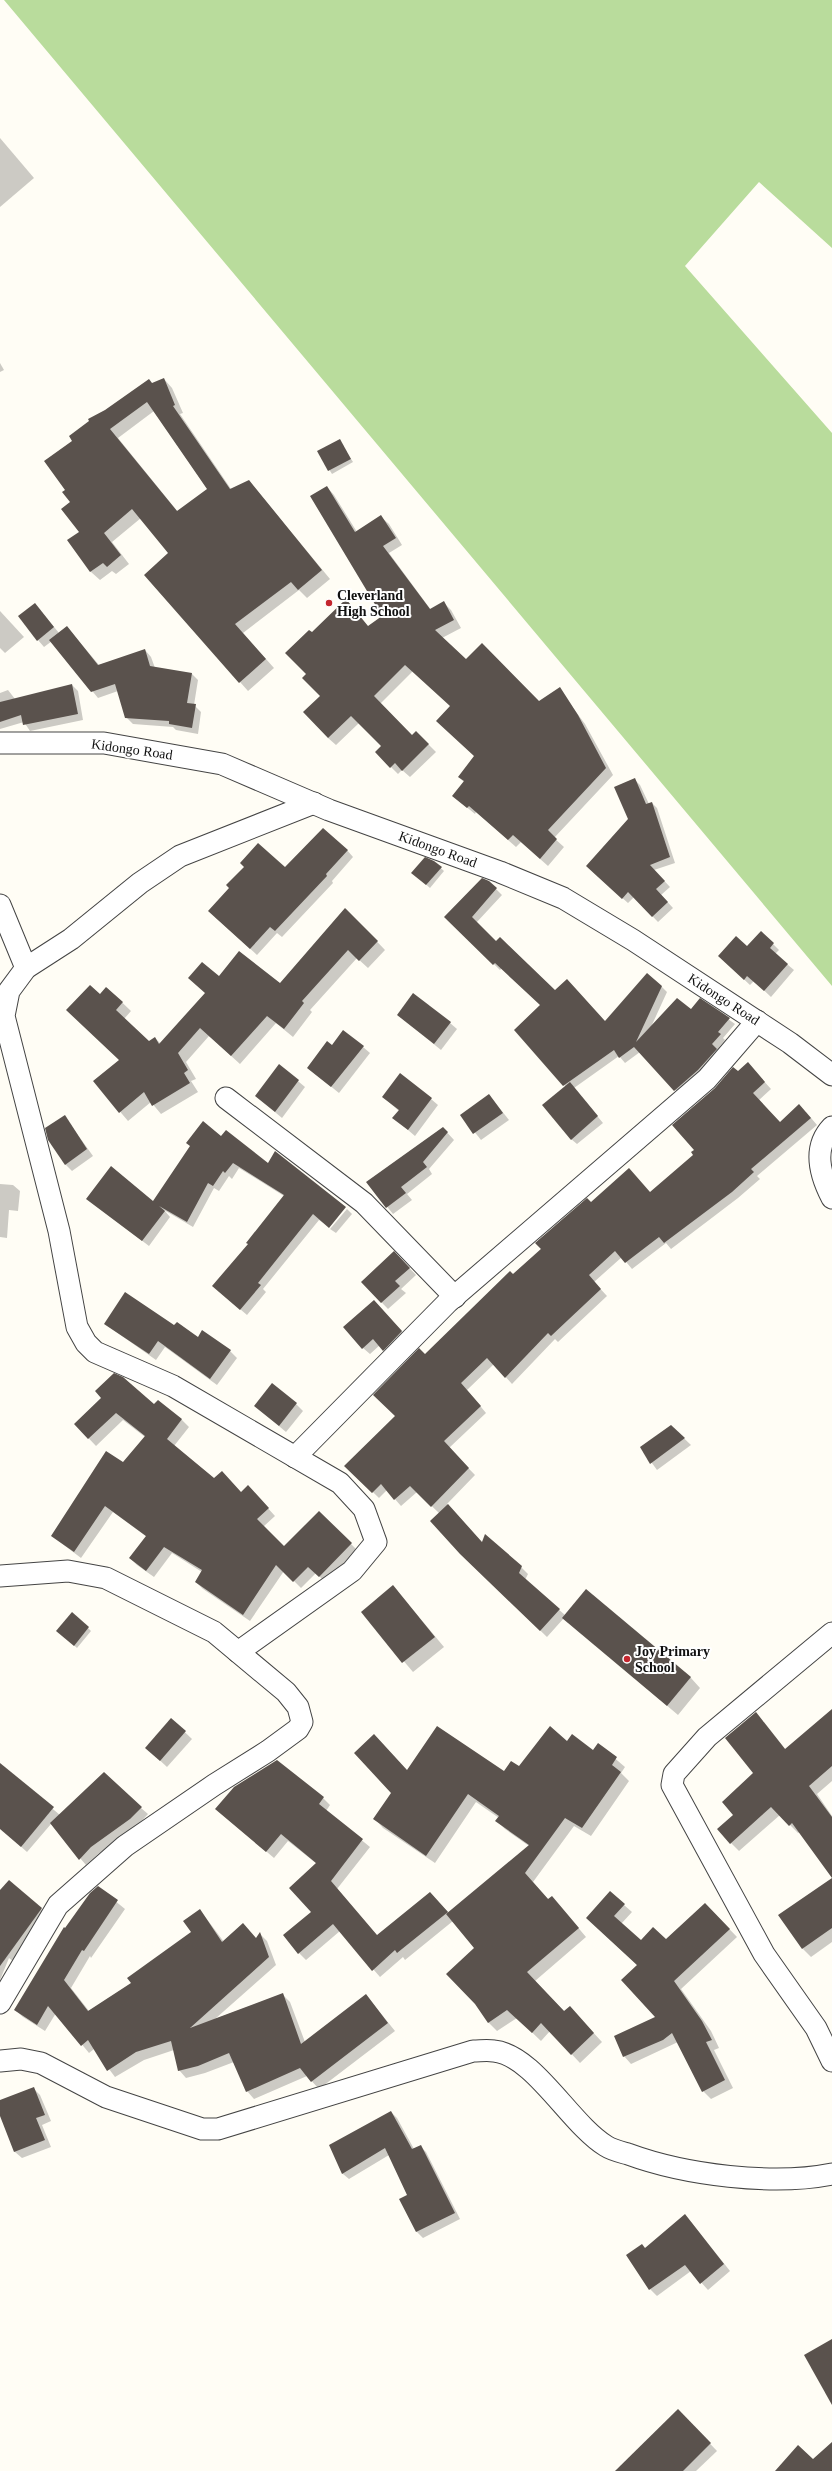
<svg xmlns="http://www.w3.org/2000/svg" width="832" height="2471" viewBox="0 0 832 2471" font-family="'Times New Roman',serif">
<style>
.forest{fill:#b9dc9c}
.shadow{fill:#0003;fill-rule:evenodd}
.building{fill:#5a524d;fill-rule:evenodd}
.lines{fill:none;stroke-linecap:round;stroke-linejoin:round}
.street-casing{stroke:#444;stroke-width:23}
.street{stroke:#fff;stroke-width:21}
.poi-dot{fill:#c4262e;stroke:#fff;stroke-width:1.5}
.labels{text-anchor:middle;stroke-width:4;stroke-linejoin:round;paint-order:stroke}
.poi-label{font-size:14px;font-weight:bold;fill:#111;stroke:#fff;text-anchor:start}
.street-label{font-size:14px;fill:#111;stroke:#fff}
</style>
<rect width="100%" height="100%" fill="#fffdf5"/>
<path class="forest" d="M 4,0 L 832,0 L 832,248 L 759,182 L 685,266 L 832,433 L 832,986 Z"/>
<g class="shadow">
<path d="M 0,138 L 34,178 L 0,207 Z"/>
<path d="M 0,363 L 4,370 L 0,372 Z"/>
<path d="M 164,379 L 172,388 L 183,413 L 180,414 L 231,489 L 249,481 L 330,579 L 307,598 L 299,590 L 243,633 L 274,668 L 248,691 L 145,575 L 169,553 L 141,518 L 112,542 L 129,564 L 116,574 L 112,571 L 100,580 L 91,572 L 68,541 L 80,532 L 66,490 L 45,461 L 153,384 ZM 154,411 L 208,490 L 178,512 L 118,438 Z"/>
<path d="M 339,440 L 353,462 L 332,474 L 318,452 Z"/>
<path d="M 327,487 L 334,495 L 357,532 L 381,517 L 389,524 L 402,545 L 389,553 L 431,610 L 444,603 L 451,610 L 461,628 L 442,638 L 466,660 L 539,702 L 559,689 L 585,724 L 613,775 L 554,838 L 564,847 L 548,866 L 521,842 L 516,847 L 476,812 L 475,814 L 453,796 L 464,782 L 459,777 L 475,756 L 451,706 L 413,671 L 380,704 L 412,737 L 416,732 L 436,752 L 410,777 L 402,770 L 398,774 L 376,752 L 382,746 L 359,723 L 336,745 L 328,738 L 321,696 L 307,674 L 312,634 L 368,627 L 383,617 Z"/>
<path d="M 35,604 L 59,633 L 67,627 L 99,665 L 145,650 L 151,657 L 155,668 L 192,674 L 198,680 L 194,705 L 201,712 L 198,734 L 176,730 L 173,727 L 133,724 L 126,717 L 118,691 L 98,698 L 52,641 L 44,647 L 38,640 Z"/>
<path d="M 0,611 L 24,637 L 5,653 L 0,648 Z"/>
<path d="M 72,685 L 78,691 L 83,720 L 30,731 L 24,722 L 0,729 L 0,693 L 8,690 L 15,699 Z"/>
<path d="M 634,779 L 640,785 L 649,804 L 652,803 L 657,808 L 675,863 L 654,870 L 670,887 L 661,895 L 673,908 L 658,922 L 634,897 L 628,903 L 593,872 L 629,819 Z"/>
<path d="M 347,850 L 353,857 L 332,881 L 333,883 L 282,937 L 277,933 L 257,955 L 215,917 L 285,868 Z"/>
<path d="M 434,862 L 444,871 L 430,888 L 416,876 Z"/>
<path d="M 489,882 L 502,895 L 476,923 L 496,943 L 555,991 L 606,1022 L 661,986 L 667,992 L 651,1027 L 691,1010 L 700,999 L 735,1024 L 723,1038 L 725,1040 L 717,1050 L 722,1055 L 681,1096 L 640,1052 L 625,1063 L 619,1056 L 574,1088 L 603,1123 L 577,1144 L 571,1139 L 566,1087 L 515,1030 L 541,1005 L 502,968 L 500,970 L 445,917 Z"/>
<path d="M 346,909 L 385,950 L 368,968 L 357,958 L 310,1010 L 312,1012 L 293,1037 L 276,1023 L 240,1064 L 209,1036 L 186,1062 L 196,1079 L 191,1081 L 198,1092 L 161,1114 L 151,1102 L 128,1121 L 94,1081 L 120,1060 L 100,995 L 107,988 L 131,1011 L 124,1019 L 149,1042 L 155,1038 L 161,1044 L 219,978 L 280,985 Z"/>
<path d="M 761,932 L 779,950 L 775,954 L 794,970 L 771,997 L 754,981 L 750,985 L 719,956 L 747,948 Z"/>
<path d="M 398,1015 L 450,1023 L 457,1029 L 441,1050 Z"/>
<path d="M 363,1047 L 370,1053 L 339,1093 L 308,1068 Z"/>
<path d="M 279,1065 L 305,1087 L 282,1118 L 256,1096 Z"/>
<path d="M 754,1070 L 771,1089 L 759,1100 L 780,1123 L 806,1112 L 817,1125 L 757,1176 L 760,1179 L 738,1198 L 671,1249 L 666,1243 L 632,1269 L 622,1257 L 594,1282 L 607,1296 L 558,1342 L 555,1339 L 512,1384 L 494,1364 L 467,1390 L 486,1413 L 449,1448 L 475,1475 L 447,1504 L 482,1543 L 521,1567 L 528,1574 L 525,1580 L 565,1615 L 586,1591 L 691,1678 L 700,1688 L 678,1715 L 564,1618 L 547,1637 L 461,1554 L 439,1513 L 417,1492 L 401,1506 L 387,1490 L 379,1498 L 346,1466 L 396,1416 L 425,1355 L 591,1203 L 650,1193 L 695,1155 L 695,1150 L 738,1072 Z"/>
<path d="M 489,1095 L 509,1120 L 481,1140 L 461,1115 Z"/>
<path d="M 383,1097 L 431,1099 L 438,1105 L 415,1136 L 394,1118 L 399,1111 Z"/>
<path d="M 65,1117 L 93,1156 L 72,1171 L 65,1164 Z"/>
<path d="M 443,1128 L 454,1140 L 429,1169 L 432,1174 L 407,1194 L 412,1200 L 393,1214 L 368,1183 Z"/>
<path d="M 226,1132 L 329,1227 L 319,1220 L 263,1289 L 266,1292 L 247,1315 L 220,1292 L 249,1244 L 284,1196 L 239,1168 L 232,1179 L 229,1176 L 219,1191 L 214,1188 L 193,1227 L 164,1210 L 170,1217 L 149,1246 L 87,1199 L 153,1202 Z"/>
<path d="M 0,1184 L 13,1185 L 20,1191 L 18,1211 L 9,1210 L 7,1238 L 0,1237 Z"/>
<path d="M 347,1209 L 352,1214 L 336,1233 L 330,1229 Z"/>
<path d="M 394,1252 L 416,1275 L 401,1289 L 406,1293 L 388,1309 L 362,1282 Z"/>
<path d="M 374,1301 L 408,1338 L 390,1356 L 380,1345 L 370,1354 L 363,1348 Z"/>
<path d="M 105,1324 L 175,1327 L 230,1351 L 237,1358 L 217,1385 L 165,1347 L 156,1360 Z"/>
<path d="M 103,1398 L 154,1405 L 158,1401 L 182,1420 L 189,1427 L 174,1446 L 215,1479 L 241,1493 L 255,1494 L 275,1516 L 263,1527 L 284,1547 L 319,1512 L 358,1551 L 326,1583 L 316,1573 L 301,1588 L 284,1571 L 250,1621 L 203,1589 L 196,1582 L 202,1572 L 172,1553 L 154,1577 L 137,1565 L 130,1558 L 147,1537 L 113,1512 L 81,1558 L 52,1536 L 123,1463 L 145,1437 L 123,1420 L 96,1446 L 75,1424 Z"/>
<path d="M 296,1404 L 303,1411 L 286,1432 L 255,1406 Z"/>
<path d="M 671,1426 L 691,1445 L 657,1470 L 641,1448 Z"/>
<path d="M 393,1586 L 444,1647 L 413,1672 L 362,1612 Z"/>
<path d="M 88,1628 L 91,1631 L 77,1648 L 61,1634 Z"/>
<path d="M 832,1715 L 832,1781 L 817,1794 L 832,1816 L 832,1876 L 800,1832 L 798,1833 L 780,1815 L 739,1851 L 731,1843 L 735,1815 L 754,1773 L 764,1722 L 786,1750 Z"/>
<path d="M 171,1719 L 192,1739 L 167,1767 L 153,1754 Z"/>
<path d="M 567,1742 L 593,1751 L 598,1744 L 625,1767 L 621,1773 L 629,1781 L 591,1836 L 574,1826 L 533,1882 L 549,1900 L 560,1906 L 586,1937 L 535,1981 L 565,2012 L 578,2016 L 602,2042 L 580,2063 L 550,2031 L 541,2041 L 517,2018 L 497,2031 L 489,2023 L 476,2003 L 475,1948 L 453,1921 L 405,1960 L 403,1957 L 380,1977 L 340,1931 L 306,1960 L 299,1953 L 312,1912 L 317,1864 L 288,1841 L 274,1858 L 216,1809 L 323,1798 L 330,1805 L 326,1811 L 370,1847 L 337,1889 L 377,1936 L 430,1893 L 449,1913 L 529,1846 L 505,1829 L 497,1821 L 499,1818 L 476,1802 L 435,1863 L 383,1828 L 375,1819 L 407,1771 L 505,1773 L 519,1768 Z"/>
<path d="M 0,1765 L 60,1815 L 141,1808 L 148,1814 L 135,1828 L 98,1854 L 86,1865 L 51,1824 L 27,1852 L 0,1828 Z"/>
<path d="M 832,1879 L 832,1942 L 811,1957 L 803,1949 Z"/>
<path d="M 9,1881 L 48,1915 L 14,1962 L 9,1958 L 0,1980 L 0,1892 Z"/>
<path d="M 98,1887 L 125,1909 L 91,1958 L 90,1956 L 71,1988 L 89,2011 L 132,1983 L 192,1932 L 200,1910 L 224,1942 L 256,1939 L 260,1934 L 267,1941 L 276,1965 L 215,2019 L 282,1994 L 290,2002 L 305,2042 L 366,1995 L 395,2031 L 319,2089 L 307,2076 L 254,2099 L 247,2091 L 234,2062 L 205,2073 L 186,2078 L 179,2070 L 174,2050 L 144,2060 L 115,2077 L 94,2049 L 89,2053 L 56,2013 L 45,2031 L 23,2017 L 15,2010 L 66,1930 Z"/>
<path d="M 624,1905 L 632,1912 L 621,1924 L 641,1942 L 666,1940 L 713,1912 L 737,1937 L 681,1989 L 711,2031 L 719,2048 L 714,2050 L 733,2088 L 711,2099 L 703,2091 L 678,2042 L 631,2064 L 624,2056 L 657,2018 L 638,1966 L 587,1918 Z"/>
<path d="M 33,2088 L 40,2095 L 51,2121 L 42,2125 L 51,2147 L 22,2158 L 15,2152 L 0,2113 L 0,2101 Z"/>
<path d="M 391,2112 L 397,2118 L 414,2149 L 420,2146 L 426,2152 L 460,2219 L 423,2238 L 417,2232 L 401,2199 L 408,2196 L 389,2155 L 349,2179 L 343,2174 L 331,2146 Z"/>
<path d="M 691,2222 L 730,2271 L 708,2290 L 691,2271 L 657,2296 L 650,2289 L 645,2248 Z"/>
<path d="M 678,2410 L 717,2451 L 696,2471 L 618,2471 Z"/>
</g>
<g class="building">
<path d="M 164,378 L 175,405 L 173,406 L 230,489 L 249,480 L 322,570 L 298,590 L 291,582 L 235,624 L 266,659 L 239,683 L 144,575 L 168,553 L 132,509 L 104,533 L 121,555 L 107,567 L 103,563 L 90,572 L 67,540 L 79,532 L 61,509 L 70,502 L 62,492 L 65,490 L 44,461 L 72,441 L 69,436 L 89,421 L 88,419 L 105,410 L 149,379 L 152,383 ZM 147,402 L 207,489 L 177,511 L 110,429 Z"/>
<path d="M 340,439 L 351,459 L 328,471 L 317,451 Z"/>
<path d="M 327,486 L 355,532 L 381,515 L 396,538 L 383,546 L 430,609 L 444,601 L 454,620 L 435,630 L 466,659 L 482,643 L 539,701 L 560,687 L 578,715 L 606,768 L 548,830 L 557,839 L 540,859 L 513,835 L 508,840 L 469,806 L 467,808 L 452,796 L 464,781 L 458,777 L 474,756 L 436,721 L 450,706 L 405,665 L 374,696 L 412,735 L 416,731 L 429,744 L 402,771 L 395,763 L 390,768 L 375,752 L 381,746 L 351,716 L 328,738 L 303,712 L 320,696 L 302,678 L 306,674 L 285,653 L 309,630 L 312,632 L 346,599 L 368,626 L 382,616 L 310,496 Z"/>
<path d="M 35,603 L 54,627 L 37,641 L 18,616 Z"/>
<path d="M 67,626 L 98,665 L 145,649 L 150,666 L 192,673 L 187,703 L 196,704 L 192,728 L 169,724 L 169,721 L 125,718 L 115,684 L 91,692 L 49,640 Z"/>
<path d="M 72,684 L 78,714 L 23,725 L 21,715 L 0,722 L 0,702 Z"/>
<path d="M 635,778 L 646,804 L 652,802 L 670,857 L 650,865 L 665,881 L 656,889 L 668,902 L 652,917 L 628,892 L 622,899 L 586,866 L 628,819 L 614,787 Z"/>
<path d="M 323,828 L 348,850 L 326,874 L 327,876 L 275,931 L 270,927 L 250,949 L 208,911 L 229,888 L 226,885 L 244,867 L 240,863 L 258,843 L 285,867 Z"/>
<path d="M 425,857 L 434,861 L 442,867 L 426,885 L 411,873 Z"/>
<path d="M 482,878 L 489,881 L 497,888 L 472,917 L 496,941 L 500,937 L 555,990 L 567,979 L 605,1021 L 647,973 L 662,986 L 636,1042 L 677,998 L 691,1009 L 700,998 L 730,1018 L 718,1032 L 721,1034 L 712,1044 L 717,1049 L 698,1070 L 674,1091 L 634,1047 L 619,1058 L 614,1050 L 563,1086 L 514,1030 L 540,1005 L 495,963 L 493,965 L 444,917 Z"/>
<path d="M 345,908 L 378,941 L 359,961 L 348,950 L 302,1001 L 304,1003 L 284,1029 L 267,1016 L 231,1056 L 200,1028 L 178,1053 L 188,1070 L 184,1073 L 190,1083 L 152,1106 L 144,1092 L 119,1113 L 93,1081 L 119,1060 L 66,1010 L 90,985 L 100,994 L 106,987 L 123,1002 L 116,1010 L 149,1041 L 155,1037 L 159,1044 L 205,993 L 188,978 L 202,962 L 219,976 L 239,951 L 280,983 Z"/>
<path d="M 761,931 L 774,943 L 770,948 L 788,964 L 764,991 L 747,976 L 744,980 L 718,956 L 736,936 L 747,946 Z"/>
<path d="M 413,993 L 451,1022 L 434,1044 L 397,1015 Z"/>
<path d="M 343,1030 L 364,1046 L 331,1087 L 307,1068 L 327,1041 L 332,1045 Z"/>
<path d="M 748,1062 L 765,1082 L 753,1093 L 780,1122 L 799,1104 L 811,1118 L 751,1169 L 754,1172 L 732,1192 L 664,1243 L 659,1237 L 625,1263 L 615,1251 L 589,1275 L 601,1289 L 551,1336 L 548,1333 L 505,1378 L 487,1358 L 461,1383 L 481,1406 L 444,1441 L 469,1468 L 431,1507 L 410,1486 L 394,1500 L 381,1484 L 372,1493 L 344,1466 L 395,1416 L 373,1395 L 419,1348 L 425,1354 L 510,1271 L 513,1274 L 541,1249 L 535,1243 L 587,1198 L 591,1202 L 629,1168 L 650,1192 L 693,1155 L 691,1152 L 694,1150 L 672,1125 L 715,1088 L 733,1067 L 738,1071 Z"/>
<path d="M 279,1064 L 299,1080 L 275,1112 L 255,1096 Z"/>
<path d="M 400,1073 L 432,1098 L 408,1130 L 392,1118 L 399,1110 L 382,1097 Z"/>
<path d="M 570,1082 L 598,1116 L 571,1140 L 542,1105 Z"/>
<path d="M 489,1094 L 503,1113 L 473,1134 L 460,1115 Z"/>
<path d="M 65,1115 L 87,1149 L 65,1165 L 48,1140 L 45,1128 Z"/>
<path d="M 203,1121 L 221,1136 L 226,1130 L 268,1163 L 275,1151 L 346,1207 L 329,1228 L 313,1214 L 258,1283 L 261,1285 L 240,1310 L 212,1286 L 248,1244 L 246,1243 L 284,1195 L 233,1163 L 225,1173 L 223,1171 L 213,1186 L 208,1183 L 187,1222 L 159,1206 L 165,1211 L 142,1241 L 86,1199 L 111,1166 L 153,1201 L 190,1146 L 186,1143 Z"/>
<path d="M 443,1127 L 448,1132 L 423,1162 L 427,1167 L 401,1187 L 406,1193 L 386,1208 L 366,1182 Z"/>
<path d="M 394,1251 L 410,1268 L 395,1281 L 400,1286 L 381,1303 L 361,1282 Z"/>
<path d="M 125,1292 L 174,1325 L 177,1322 L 198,1337 L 202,1330 L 231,1350 L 210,1379 L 158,1341 L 149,1354 L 104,1324 Z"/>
<path d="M 374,1300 L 402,1331 L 383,1351 L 373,1339 L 362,1349 L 343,1327 Z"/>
<path d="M 114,1373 L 123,1377 L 154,1404 L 158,1400 L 182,1419 L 167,1439 L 214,1478 L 222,1471 L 241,1492 L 248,1485 L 269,1508 L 257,1519 L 284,1546 L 319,1511 L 352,1543 L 319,1577 L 308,1567 L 293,1582 L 276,1565 L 243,1615 L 195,1582 L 202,1570 L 164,1547 L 146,1571 L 129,1558 L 146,1536 L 105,1506 L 74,1552 L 51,1536 L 106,1451 L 123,1462 L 145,1436 L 116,1413 L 88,1439 L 74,1424 L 101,1398 L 95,1391 Z"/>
<path d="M 272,1383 L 297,1403 L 279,1426 L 254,1406 Z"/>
<path d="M 671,1425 L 685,1438 L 650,1464 L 640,1447 Z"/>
<path d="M 448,1504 L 482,1542 L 485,1534 L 522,1566 L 519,1573 L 560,1609 L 540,1631 L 460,1554 L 430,1521 Z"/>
<path d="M 393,1585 L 435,1637 L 402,1663 L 361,1612 Z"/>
<path d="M 586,1589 L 691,1677 L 667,1706 L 562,1618 Z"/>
<path d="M 72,1612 L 89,1627 L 74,1646 L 56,1631 Z"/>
<path d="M 832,1709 L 832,1766 L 809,1786 L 832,1817 L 832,1928 L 802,1949 L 778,1915 L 832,1878 L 792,1823 L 789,1826 L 771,1807 L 730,1844 L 717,1829 L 733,1815 L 722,1802 L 753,1773 L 725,1738 L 756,1712 L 785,1749 Z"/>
<path d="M 171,1718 L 186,1731 L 160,1761 L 145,1748 Z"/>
<path d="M 437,1726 L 504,1771 L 511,1761 L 519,1766 L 550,1726 L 567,1741 L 572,1734 L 593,1750 L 598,1743 L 617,1757 L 612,1765 L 621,1772 L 582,1828 L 565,1818 L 525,1873 L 548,1899 L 552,1896 L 579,1928 L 527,1972 L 564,2011 L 570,2006 L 594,2033 L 571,2055 L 541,2023 L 532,2033 L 507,2010 L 488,2023 L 475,2004 L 446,1974 L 474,1948 L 446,1914 L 529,1845 L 495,1821 L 499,1816 L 468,1794 L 426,1856 L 373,1819 L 391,1793 L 354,1753 L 374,1734 L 407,1770 Z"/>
<path d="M 277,1760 L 324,1797 L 319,1804 L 363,1839 L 331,1881 L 377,1935 L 430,1892 L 448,1912 L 397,1953 L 395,1950 L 372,1971 L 333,1924 L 298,1954 L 283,1935 L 311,1912 L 289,1888 L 316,1863 L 281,1834 L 266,1852 L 215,1809 L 234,1787 Z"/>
<path d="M 0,1763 L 54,1807 L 21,1847 L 0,1829 Z"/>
<path d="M 104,1772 L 142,1807 L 130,1819 L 91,1847 L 79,1860 L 50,1823 Z"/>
<path d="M 9,1880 L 42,1908 L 0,1966 L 0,1890 Z"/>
<path d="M 98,1886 L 118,1900 L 84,1951 L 82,1950 L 64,1980 L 88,2011 L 131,1983 L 127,1978 L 191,1932 L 183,1921 L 200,1909 L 222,1942 L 243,1923 L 256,1938 L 260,1932 L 269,1957 L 190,2028 L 283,1993 L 301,2044 L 366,1994 L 388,2023 L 311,2082 L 300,2068 L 246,2092 L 229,2053 L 198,2066 L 178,2071 L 171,2041 L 136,2052 L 107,2071 L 88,2040 L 81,2046 L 48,2006 L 37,2025 L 14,2010 L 64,1927 L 65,1928 L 90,1893 Z"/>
<path d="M 610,1891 L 625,1904 L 614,1916 L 641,1940 L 653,1927 L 666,1939 L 705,1903 L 730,1929 L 674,1981 L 702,2021 L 712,2040 L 706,2042 L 725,2080 L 702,2092 L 672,2033 L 663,2040 L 623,2057 L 614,2036 L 655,2017 L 621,1980 L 637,1965 L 586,1918 Z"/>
<path d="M 34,2087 L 45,2115 L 36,2118 L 45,2140 L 14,2152 L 0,2116 L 0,2100 Z"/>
<path d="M 391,2111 L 412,2149 L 421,2145 L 455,2213 L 416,2232 L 399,2199 L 407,2195 L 385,2148 L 342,2174 L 329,2145 Z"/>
<path d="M 685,2214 L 724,2264 L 700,2284 L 685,2265 L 649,2290 L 626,2255 L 642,2244 L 645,2248 Z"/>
<path d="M 832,2339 L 832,2405 L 804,2355 Z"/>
<path d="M 678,2409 L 711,2443 L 683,2471 L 615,2471 Z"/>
<path d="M 832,2442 L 832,2471 L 775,2471 L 798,2445 L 813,2459 Z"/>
</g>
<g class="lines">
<g class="street-casing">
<g id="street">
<path d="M 0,743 L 104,743 L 222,764 L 329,810 L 500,872 L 563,898 L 633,940 L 790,1043 L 832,1075"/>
<path d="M 0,905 L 26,968"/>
<path d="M 226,1098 L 364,1203 L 455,1297"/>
<path d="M 832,1127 C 812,1148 820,1175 832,1198"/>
<path d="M 295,1457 L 448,1302 L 707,1079 L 757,1021"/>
<path d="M 0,1576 L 68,1571 L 106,1578 L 214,1632 L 286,1692 L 298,1707 L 302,1722 L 298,1729 L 268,1751 L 214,1785 L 125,1846 L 58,1905 L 0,2003"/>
<path d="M 832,1633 L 707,1737 L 674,1774 L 672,1785 L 764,1954 L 816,2028 L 832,2061"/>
<path d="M 238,1652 L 352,1571 L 376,1542 L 364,1509 L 340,1483 L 173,1386 L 95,1352 L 86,1343 L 77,1327 L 59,1231 L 4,1016 L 9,991 L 26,968 L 71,939 L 140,883 L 180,856 L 314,803"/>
<path d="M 0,2061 L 21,2059 L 41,2063 L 106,2097 L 202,2129 L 218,2129 L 473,2051 C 480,2051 487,2050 494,2051 C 534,2055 570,2124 606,2146 C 612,2150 621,2152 628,2154 C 685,2175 773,2186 832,2174"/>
</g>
</g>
<use href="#street" class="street"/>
</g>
<g class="poi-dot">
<circle cx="329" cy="603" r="4"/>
<circle cx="627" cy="1659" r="4"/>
</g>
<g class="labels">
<g class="poi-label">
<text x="337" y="600">Cleverland<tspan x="337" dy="16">High School</tspan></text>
<text x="635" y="1656">Joy Primary<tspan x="635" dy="16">School</tspan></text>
</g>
<g class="street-label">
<text transform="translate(132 749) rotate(8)" y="5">Kidongo Road</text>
<text transform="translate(438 849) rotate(20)" y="5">Kidongo Road</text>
<text transform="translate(724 999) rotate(33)" y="5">Kidongo Road</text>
</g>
</g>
</svg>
